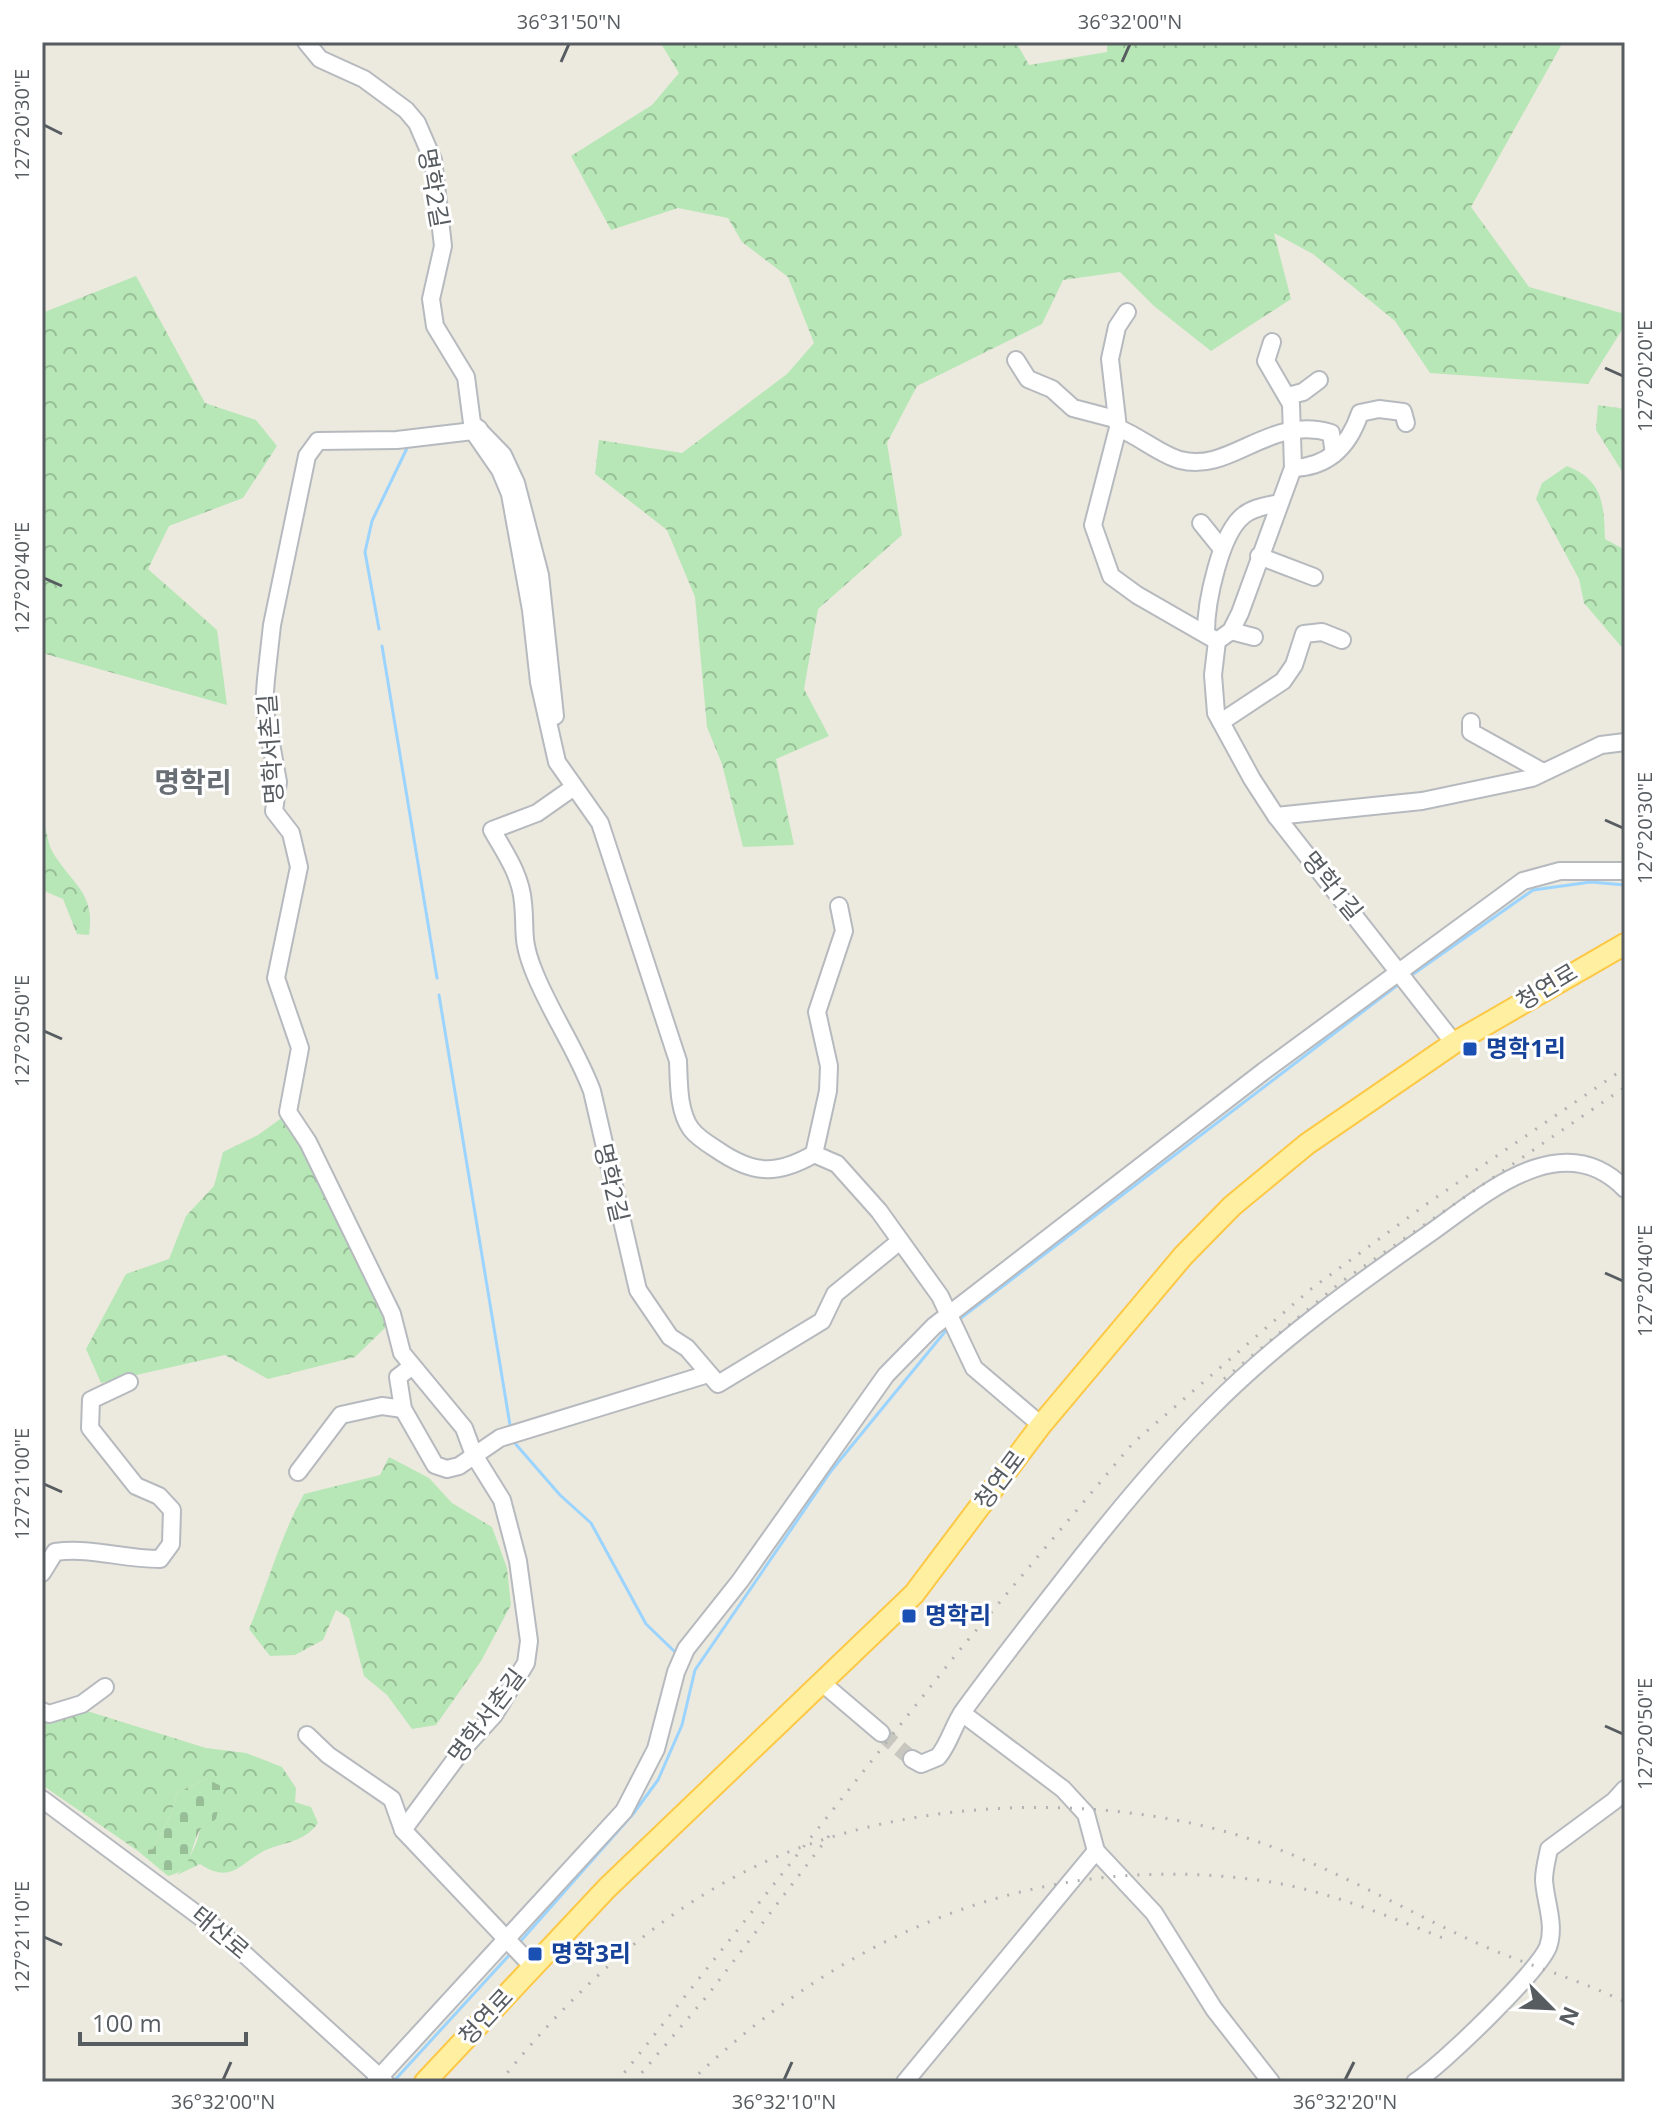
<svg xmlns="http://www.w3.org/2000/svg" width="1667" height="2124" viewBox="0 0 1667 2124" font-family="'Open Sans','Noto Sans KR',sans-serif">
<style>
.forest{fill:url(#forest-crowns)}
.cemetery{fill:url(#cemetery-stones)}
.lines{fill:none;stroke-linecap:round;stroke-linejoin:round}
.stream{stroke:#9bd4ff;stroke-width:3}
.minor-tunnel{stroke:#c7c6bf;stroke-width:16;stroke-dasharray:16 8;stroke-linecap:butt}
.minor-casing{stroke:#b6babf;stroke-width:20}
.major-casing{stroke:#fdc846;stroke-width:24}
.minor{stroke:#fff;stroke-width:16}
.major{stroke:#ffefa0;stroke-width:20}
.rail{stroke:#b1b2b2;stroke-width:3;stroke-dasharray:2 10;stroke-linecap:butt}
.ticks{fill:none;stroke:#575c61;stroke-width:3}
.transit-dot{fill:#1a4fb4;stroke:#fff;stroke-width:3}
.labels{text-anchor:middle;stroke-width:6;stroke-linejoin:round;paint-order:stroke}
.street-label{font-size:24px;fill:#575c61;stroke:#fff}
.transit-label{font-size:24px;font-weight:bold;fill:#164399;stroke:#fff;text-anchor:start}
.quarter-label{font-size:28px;font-weight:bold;fill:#686e73;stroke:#fff}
.neatline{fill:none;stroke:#575c61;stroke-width:3}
.ticks-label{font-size:20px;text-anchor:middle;fill:#575c61}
</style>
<defs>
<pattern id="forest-crowns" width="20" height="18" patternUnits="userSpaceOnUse" patternTransform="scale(2)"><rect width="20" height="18" fill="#b8e7b7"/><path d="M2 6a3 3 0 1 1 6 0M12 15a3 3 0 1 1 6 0" fill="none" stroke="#98be98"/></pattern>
<pattern id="cemetery-stones" width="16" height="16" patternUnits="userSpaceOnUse" patternTransform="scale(2)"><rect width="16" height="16" fill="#b8e7b7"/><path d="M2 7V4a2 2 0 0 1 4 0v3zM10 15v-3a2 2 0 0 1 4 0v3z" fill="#98be98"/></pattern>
</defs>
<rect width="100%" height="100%" fill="#ece9de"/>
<g class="forest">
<path d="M 660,42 L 1016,42 L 1029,65 L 1107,52 L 1107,42 L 1563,42 L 1471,207 L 1529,287 L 1625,314 L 1625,325 L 1588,384 L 1430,373 L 1395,321 L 1313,254 L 1274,233 L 1291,299 L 1211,351 L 1154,306 L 1120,272 L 1063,280 L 1042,324 L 917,386 L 887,443 L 902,535 L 818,609 L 804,689 L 829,736 L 776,759 L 794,845 L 743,847 L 722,764 L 707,727 L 695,597 L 667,530 L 595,474 L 599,440 L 682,453 L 787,374 L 814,343 L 788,277 L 742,242 L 728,218 L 678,208 L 611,230 L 571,156 L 652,105 L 679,73 Z"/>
<path d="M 136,276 L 205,403 L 256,420 L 277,446 L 243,498 L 169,526 L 148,569 L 217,630 L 227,705 L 42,653 L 42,313 Z"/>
<path d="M 1598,405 L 1625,409 L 1625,476 L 1596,430 Z"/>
<path d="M 1567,466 C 1603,480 1604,504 1605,539 L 1625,550 L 1625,651 L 1584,603 L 1579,579 L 1536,499 L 1542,483 Z"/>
<path d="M 42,821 C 48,830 47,842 52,851 C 71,884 96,892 89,935 L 77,934 L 63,899 L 42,890 Z"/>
<path d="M 283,1117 C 328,1180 351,1257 388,1325 L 355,1357 L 268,1379 L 225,1355 L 101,1383 L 86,1349 L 126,1274 L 169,1259 L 186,1216 L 214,1186 L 223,1152 L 258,1135 Z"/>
<path d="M 389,1457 L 429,1478 L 452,1503 L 492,1527 L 507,1568 L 511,1605 L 481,1661 L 436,1725 L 412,1729 L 387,1695 L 364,1676 L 349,1618 L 336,1610 L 323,1640 L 295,1655 L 270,1656 L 249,1629 C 268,1584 280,1537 304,1494 L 380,1475 Z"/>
<path d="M 87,1711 L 206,1748 L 246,1753 L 282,1767 L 296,1788 L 295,1802 L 311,1807 L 318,1823 C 303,1844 283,1841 262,1852 C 239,1865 230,1884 200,1864 L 177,1875 C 202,1846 204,1816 207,1779 L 177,1793 L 171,1814 L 153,1849 L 138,1851 L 42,1785 L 42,1715 L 52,1720 Z"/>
</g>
<path class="cemetery" d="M 207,1779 L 223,1787 L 216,1819 C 212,1822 202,1826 200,1830 C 189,1847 194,1871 168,1876 L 138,1851 L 153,1849 L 171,1814 L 177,1793 Z"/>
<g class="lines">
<g class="stream">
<path d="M 379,629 L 365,552 L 372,521 L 409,444"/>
<path d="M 382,646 L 437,978"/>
<path d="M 1409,977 L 1533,890 L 1591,882 L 1625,885"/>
<path d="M 439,995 L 510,1425"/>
<path d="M 957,1321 L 1399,984"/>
<path d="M 513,1441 L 560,1495 L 591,1523 L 646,1624 L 674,1651"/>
<path d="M 519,1943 L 633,1814 L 658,1780 L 682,1725 L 695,1670 L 831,1471 L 948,1328"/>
<path d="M 393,2082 L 512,1952"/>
</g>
<path class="minor-tunnel" d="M 881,1733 L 912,1759"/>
<g class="minor-casing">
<g id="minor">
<path d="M 306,42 L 320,59 L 364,79 L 406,110 L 417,123 L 433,160 L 443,246 L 431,299 L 435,326 L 466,377 L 472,423 L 503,455 L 516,483 L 540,575 L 555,716"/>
<path d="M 1127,312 L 1117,327 L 1110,359 L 1118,428 L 1093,525 L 1111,576 L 1137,595 L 1217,641"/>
<path d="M 1272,342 L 1266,361 L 1291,404 L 1293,468 L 1240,613 L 1231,631 L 1217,641 L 1213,675 L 1216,713 L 1252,779 L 1276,816 L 1454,1043"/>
<path d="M 1016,360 L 1028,379 L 1052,389 L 1073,408 L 1115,419"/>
<path d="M 1288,396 L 1303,392 L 1319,380"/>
<path d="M 1118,428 C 1139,436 1161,455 1180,460 C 1230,474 1269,414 1331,433 L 1334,454"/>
<path d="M 479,429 L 473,431 L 500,470 L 510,494 L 531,610 L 539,682 L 557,762 L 600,823 L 678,1061 C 679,1083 678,1111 691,1129 C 697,1137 708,1144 716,1149 C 752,1174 776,1176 814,1154"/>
<path d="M 473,431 L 397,440 L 318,441 L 307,456 L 272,625 L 266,679 L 264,705 L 278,782 L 274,811 L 291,833 L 299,867 L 276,978 L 300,1048 L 288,1112 L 308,1142 L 392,1314 L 402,1353 L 464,1428 L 474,1455 L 502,1500 L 518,1561 L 529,1641 L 526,1663 L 494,1715 L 463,1749 L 403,1830 L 533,1967"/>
<path d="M 1293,468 C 1328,467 1349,446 1360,413 L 1379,409 L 1403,412 L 1406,423"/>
<path d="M 1201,523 L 1222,549"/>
<path d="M 1259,556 L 1314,577"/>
<path d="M 1231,631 L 1254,637"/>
<path d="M 1206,632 C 1206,603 1220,533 1244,515 C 1254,507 1267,506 1279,503"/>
<path d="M 1221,722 L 1283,681 L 1294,665 L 1304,634 L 1322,632 L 1342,640"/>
<path d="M 1471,722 L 1471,732 L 1543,772"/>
<path d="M 574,787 L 537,813 L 492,830 C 505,853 521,875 523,903 C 526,932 521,938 533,969 C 549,1011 576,1048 592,1091 L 638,1290 L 670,1337 L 687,1348 L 718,1384 L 822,1321 L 835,1294 L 900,1241"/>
<path d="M 1276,816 L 1422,801 L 1532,778 L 1601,745 L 1625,742"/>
<path d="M 839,906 L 844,931 L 817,1012 L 829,1066 L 828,1091 L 814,1154 L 837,1164 L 879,1211 L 940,1296 L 974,1368 L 1041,1425"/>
<path d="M 411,1367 L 398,1377 L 403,1409 L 435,1465 L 447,1469 L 459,1466 L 500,1438 L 708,1374"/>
<path d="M 298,1472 L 341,1415 L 382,1406 L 403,1409"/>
<path d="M 42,1573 L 55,1552 C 92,1547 121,1559 160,1559 L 171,1544 L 172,1510 L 159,1496 L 136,1486 L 90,1428 L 91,1400 L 129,1382"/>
<path d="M 821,1682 L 881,1733"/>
<path d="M 42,1711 L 49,1714 L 82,1704 L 105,1687"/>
<path d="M 962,1713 L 1063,1789 L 1086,1814 L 1096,1851"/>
<path d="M 307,1735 L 328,1755 L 392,1799 L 403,1830"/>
<path d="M 912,1759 L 921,1764 L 938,1757 C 950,1743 953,1725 964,1710 C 1001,1659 1040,1610 1079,1560 C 1120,1508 1163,1456 1210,1409 C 1277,1341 1356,1285 1433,1231 C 1486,1193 1563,1125 1625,1189"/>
<path d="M 42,1799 L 218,1930 L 385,2082"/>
<path d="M 375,2082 L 624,1811 L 656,1749 L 676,1672 L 686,1649 L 740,1581 L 886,1375 L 934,1326 L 1264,1071 L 1523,881 L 1560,871 L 1625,871"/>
<path d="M 905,2082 L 1096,1851 L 1154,1913 L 1214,2009 L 1271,2082"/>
<path d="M 1415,2082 C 1441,2066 1538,1972 1548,1947 C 1556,1925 1545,1901 1544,1880 C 1544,1870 1547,1859 1549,1849 L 1614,1801 L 1625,1789"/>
</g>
</g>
<g class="major-casing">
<path id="major" d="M 425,2082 L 607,1888 L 914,1594 L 1041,1425 L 1183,1256 L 1232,1206 L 1307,1144 L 1454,1043 L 1625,944"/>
</g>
<use href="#minor" class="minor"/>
<use href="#major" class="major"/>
<g class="rail">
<path d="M 1224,1379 L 1341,1282 L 1625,1087"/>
<path d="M 500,2082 C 569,1995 652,1917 752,1868 C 896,1798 1093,1790 1244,1837 C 1321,1862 1390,1902 1462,1936 C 1514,1962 1572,1976 1625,2002"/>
<path d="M 617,2082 L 958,1652 L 1133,1443 L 1311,1289 L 1428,1203 L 1625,1068"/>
<path d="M 634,2082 L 707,1996 L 835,1828"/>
<path d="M 690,2082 C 847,1931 1038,1851 1258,1880 C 1323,1889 1383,1914 1443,1938"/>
</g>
</g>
<path class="ticks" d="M 561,62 L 569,44M 1122,62 L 1130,44M 44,125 L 62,134M 1605,368 L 1623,376M 44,578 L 62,586M 1605,820 L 1623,828M 44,1031 L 62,1039M 1605,1273 L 1623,1281M 44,1484 L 62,1492M 1605,1726 L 1623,1734M 44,1937 L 62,1945M 223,2080 L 231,2062M 784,2080 L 792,2062M 1345,2080 L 1354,2062"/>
<g class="transit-dot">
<rect x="1462" y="1041" width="16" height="16" rx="4"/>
<rect x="901" y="1608" width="16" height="16" rx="4"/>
<rect x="527" y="1946" width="16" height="16" rx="4"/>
</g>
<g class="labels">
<g class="street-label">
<text transform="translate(433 188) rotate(80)" y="8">명학2길</text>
<text transform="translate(271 749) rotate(-94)" y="8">명학서촌길</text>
<text transform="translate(1332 886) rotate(51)" y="8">명학1길</text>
<text transform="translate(1547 987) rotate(-31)" y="8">청연로</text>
<text transform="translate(611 1183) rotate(77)" y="8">명학2길</text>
<text transform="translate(1000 1480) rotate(-53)" y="8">청연로</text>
<text transform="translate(487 1716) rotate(-53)" y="8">명학서촌길</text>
<text transform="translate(220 1933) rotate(40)" y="8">태산로</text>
<text transform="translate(486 2017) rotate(-47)" y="8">청연로</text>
</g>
<g class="transit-label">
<text x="1486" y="1057">명학1리</text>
<text x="925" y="1624">명학리</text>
<text x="551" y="1962">명학3리</text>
</g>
<g class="quarter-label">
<text x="193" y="792">명학리</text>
</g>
</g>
<rect width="1667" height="2124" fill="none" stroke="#ffffff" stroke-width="88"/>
<g transform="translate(1551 2008) rotate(114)" stroke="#ffffff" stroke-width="6" paint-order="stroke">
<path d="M0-6L14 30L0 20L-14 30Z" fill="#575c61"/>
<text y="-12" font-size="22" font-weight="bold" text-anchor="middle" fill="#575c61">N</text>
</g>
<path d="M80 2032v12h166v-12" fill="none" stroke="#575c61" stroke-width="4"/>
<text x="92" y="2032" font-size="24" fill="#575c61" stroke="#ffffff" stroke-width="6" paint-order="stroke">100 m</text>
<rect x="44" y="44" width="1579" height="2036" class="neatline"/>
<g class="ticks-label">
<text x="569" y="29">36°31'50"N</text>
<text x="1130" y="29">36°32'00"N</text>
<text transform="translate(22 125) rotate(-90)" y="7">127°20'30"E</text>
<text transform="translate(1645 376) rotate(-90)" y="7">127°20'20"E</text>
<text transform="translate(22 578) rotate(-90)" y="7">127°20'40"E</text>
<text transform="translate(1645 828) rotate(-90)" y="7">127°20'30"E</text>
<text transform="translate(22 1031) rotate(-90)" y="7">127°20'50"E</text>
<text transform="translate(1645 1281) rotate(-90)" y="7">127°20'40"E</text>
<text transform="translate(22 1484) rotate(-90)" y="7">127°21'00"E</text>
<text transform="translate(1645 1734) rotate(-90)" y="7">127°20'50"E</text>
<text transform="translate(22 1937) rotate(-90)" y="7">127°21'10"E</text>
<text x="223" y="2109">36°32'00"N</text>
<text x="784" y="2109">36°32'10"N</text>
<text x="1345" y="2109">36°32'20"N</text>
</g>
</svg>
